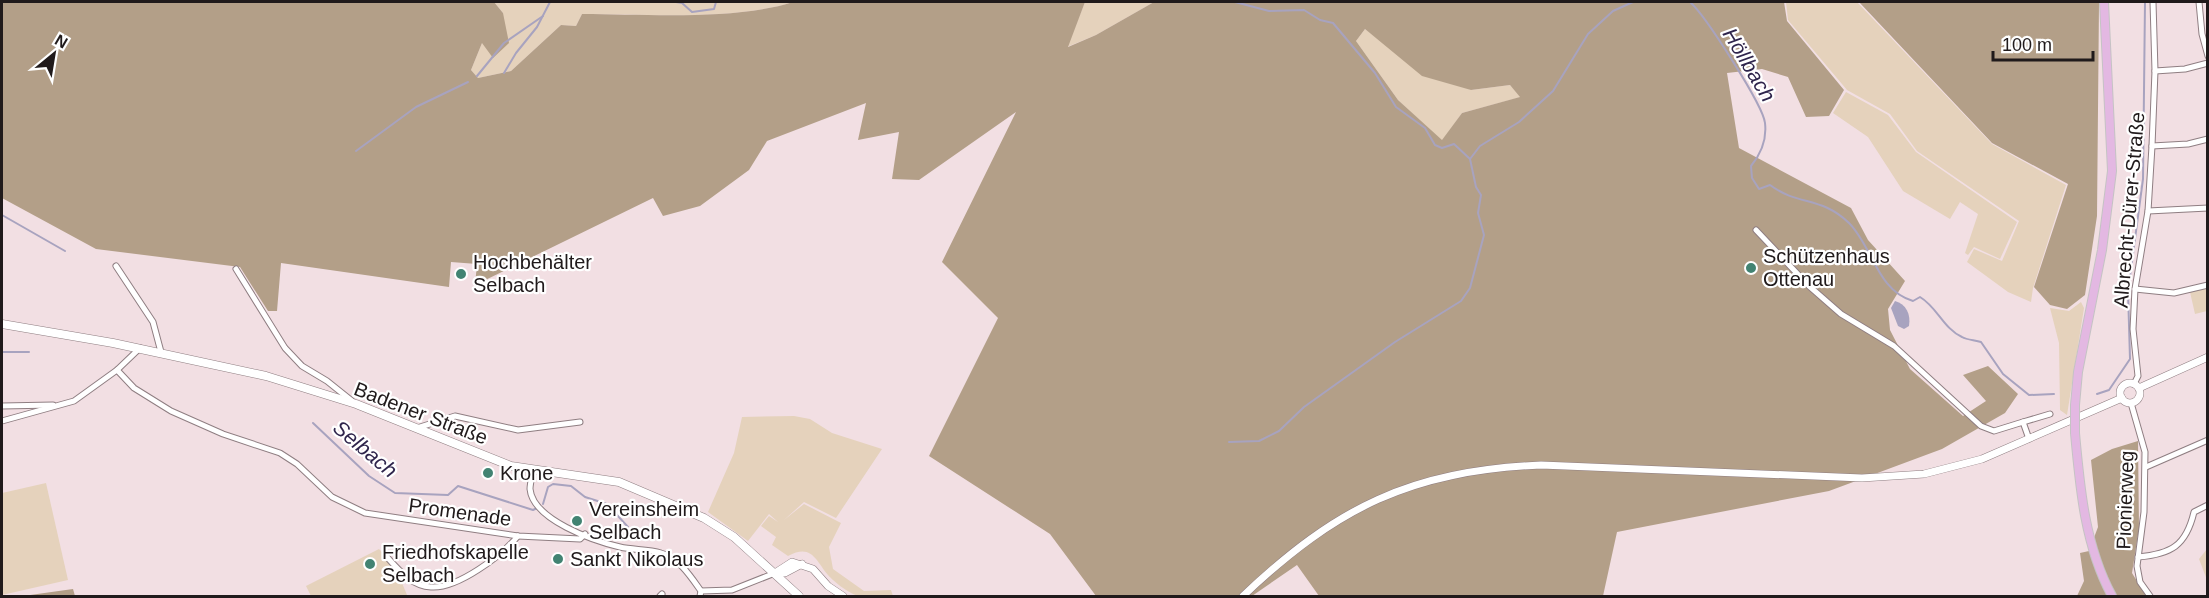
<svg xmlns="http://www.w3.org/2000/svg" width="2209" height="598" viewBox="0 0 2209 598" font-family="Arial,sans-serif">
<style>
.green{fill:#e5d2bc}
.forest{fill:#b39f88;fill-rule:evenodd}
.water{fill:#a8a3bf}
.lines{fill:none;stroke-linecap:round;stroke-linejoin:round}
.stream{stroke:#a8a3bf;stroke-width:2}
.minor-casing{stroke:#8f7e82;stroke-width:7}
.tertiary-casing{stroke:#8f7e82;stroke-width:8}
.secondary-casing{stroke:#8f7e82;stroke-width:9}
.primary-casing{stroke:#c5c3c4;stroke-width:10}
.minor{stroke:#fff;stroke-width:5}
.tertiary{stroke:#fff;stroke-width:7}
.secondary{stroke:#fff;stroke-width:8}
.primary{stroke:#e3b8e2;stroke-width:8}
.primary-bridge-casing{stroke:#c5c3c4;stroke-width:10;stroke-linecap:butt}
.primary-bridge{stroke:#e3b8e2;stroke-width:8}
.poi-dot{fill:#428372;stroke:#fff;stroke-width:2}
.labels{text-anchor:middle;stroke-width:4.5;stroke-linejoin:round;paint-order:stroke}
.street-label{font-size:20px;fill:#201a1b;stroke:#fff}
.poi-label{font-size:20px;fill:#201a1b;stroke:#fff;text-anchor:start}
.water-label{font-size:21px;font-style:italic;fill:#2f254c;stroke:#fff}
</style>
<rect width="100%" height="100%" fill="#f2dfe3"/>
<g class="green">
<path d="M 494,2 L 793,2 C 734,21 645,14 582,14 L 576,26 L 561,25 L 511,71 L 478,78 L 471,70 L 482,43 L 503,13 Z"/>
<path d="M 1085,2 L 1154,2 L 1096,35 L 1067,47 Z"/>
<path d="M 1786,2 L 1857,2 L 1992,144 L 2066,185 L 2033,288 L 2031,302 L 2008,292 L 1967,262 L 1974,249 L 2002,261 L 2019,221 L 1917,151 L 1890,114 L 1847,90 L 1788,20 Z"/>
<path d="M 1365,29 L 1390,48 L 1471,90 L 1510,85 L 1521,97 L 1462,113 L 1442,141 L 1398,100 L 1356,41 Z"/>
<path d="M 1846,92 L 1888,115 L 1916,152 L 2017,222 L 2000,259 L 1974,247 L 1968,255 L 1965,253 L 1978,214 L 1960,202 L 1950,219 L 1903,191 L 1868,137 L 1833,113 Z"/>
<path d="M 2207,287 L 2207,311 L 2195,314 L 2190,292 Z"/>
<path d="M 2081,302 L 2084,308 L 2067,415 L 2060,410 L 2059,343 L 2050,308 L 2069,311 Z"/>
<path d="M 794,416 L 810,419 L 832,433 L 882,449 L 836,518 L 804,502 L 784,520 L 804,504 L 841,523 L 829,547 L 833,569 L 864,591 L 891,590 L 893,596 C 882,597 869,598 859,596 C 851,595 834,582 828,575 C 816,561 812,543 788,556 L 772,545 L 776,537 L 761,526 L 769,516 L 778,522 L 769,514 L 748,541 L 708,512 L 734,453 L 742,417 Z"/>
<path d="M 46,483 L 68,580 L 2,595 L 2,493 Z"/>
<path d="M 379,549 L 395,566 L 407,595 L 311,596 L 306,586 Z"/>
<path d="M 2207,549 L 2207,580 L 2199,559 Z"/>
</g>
<g class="forest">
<path d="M 2,2 L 494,2 L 503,13 L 509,43 L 493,58 L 482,43 L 471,70 L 478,78 L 511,71 L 561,25 L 576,26 L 582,14 C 644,14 734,21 793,2 L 1085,2 L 1068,47 L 1096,35 L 1154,2 L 1784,2 L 1787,21 L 1844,90 L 1829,116 L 1806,117 L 1788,77 L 1762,69 L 1727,73 L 1739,148 L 1851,208 L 1868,240 L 1905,281 L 1888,309 L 1890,330 L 1910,369 L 1963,416 L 1986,401 L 1963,375 L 1988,366 L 2018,394 L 2005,413 L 1942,449 L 1829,491 L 1617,532 L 1603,596 L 1319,596 L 1297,565 L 1252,596 L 1096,596 L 1050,534 L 929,456 L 998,318 L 942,262 L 1016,112 L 919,180 L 892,179 L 899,132 L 858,140 L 866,103 L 767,141 L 749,170 L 700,206 L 663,216 L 653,198 L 475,285 L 477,264 L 451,262 L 449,287 L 281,263 L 277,311 L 268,311 L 240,267 L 96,249 L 2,198 ZM 1365,29 L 1422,76 L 1471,90 L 1510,85 L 1520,97 L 1462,113 L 1442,140 L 1398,100 L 1356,41 Z"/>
<path d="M 1859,2 L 2099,2 L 2097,216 L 2085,295 L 2067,309 L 2050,305 L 2034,287 L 2068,184 L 1992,143 Z"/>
<path d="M 2138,441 L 2139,528 L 2132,573 L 2146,596 L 2077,596 L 2084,581 L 2080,553 L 2089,551 L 2098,527 L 2091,460 L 2112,449 Z"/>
<path d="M 73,589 L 75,596 L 23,596 Z"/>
</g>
<path class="water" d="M 1895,301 C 1906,304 1911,314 1909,326 L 1904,329 L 1898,326 L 1891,308 Z"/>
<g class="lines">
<g class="stream">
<path d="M 608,2 L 631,2"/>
<path d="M 676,2 L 682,3 L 692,12 L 714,9 L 716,2"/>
<path d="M 721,2 L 725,2"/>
<path d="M 1235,2 L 1269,11 L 1304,10 L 1320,20 L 1333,23 L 1375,73 L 1396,107 L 1425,128 L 1435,145 L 1442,148 L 1454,144 L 1470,159 L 1480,146 L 1519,122 L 1553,91 L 1588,34 L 1613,11 L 1633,2"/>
<path d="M 1690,2 C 1705,15 1763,105 1765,123 C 1767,140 1761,154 1751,166 L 1752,178 L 1759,189 L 1770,185 C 1798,206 1821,196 1849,223 C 1873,247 1877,291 1913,301 L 1920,297 C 1937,307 1944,329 1962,337 C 1967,340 1975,340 1981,342 L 2003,374 L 2029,395 L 2054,394"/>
<path d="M 504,73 L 516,53 L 537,27 L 550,2"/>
<path d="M 477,76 L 504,43 L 543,16"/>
<path d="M 356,151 L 416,107 L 468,82"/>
<path d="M 2,215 L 65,251"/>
<path d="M 2,352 L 29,352"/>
<path d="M 2097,394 L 2109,390 L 2130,359 L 2128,291 L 2143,179 L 2145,2"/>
<path d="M 313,423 L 369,476 L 395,493 L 448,495 L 458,486 L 533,510 L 537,508"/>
<path d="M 1229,442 L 1259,441 L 1279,431 L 1304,407 L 1395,342 L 1461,301 L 1470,288 L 1484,235 L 1478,213 L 1481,195 L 1476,187 L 1470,159"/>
<path d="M 543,504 L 548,487 L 553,484 L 571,486 L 585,497 L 607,504 L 628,527"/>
</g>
<g class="minor-casing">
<g id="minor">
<path d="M 2199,2 L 2202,34 L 2208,56"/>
<path d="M 2155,71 L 2185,69 L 2208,63"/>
<path d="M 2152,146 L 2188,144 L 2208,139"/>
<path d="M 2148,211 L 2208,208"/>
<path d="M 1756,230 L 1809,286 L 1841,314 L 1894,346 L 1981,426 L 1994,431 L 2023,422 L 2029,439"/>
<path d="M 116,266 L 153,322 L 161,352"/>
<path d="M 236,269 L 285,348 L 302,366 L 327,381 L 352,401"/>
<path d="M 2135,289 L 2174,293 L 2208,285"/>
<path d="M 117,370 L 134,388 L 171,411 L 223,434 L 280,453 L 297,464 L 332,497 L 365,513 L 518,536 L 580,539 L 585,534"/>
<path d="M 2134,384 L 2138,376 L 2133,329 L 2135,289 L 2148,211 L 2152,146 L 2155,71 L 2153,2"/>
<path d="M 2131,403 L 2145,452 L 2144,512 L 2137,566 L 2140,582 L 2150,596"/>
<path d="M 2,406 L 53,405"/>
<path d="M 2,421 L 74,401 L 117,370 L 140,348"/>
<path d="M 2023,422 L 2050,414"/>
<path d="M 417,428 L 455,416 L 518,430 L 580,422"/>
<path d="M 2146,467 L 2208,440"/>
<path d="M 533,471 C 532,476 530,484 530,489 C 533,520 594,541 620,547 C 633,550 648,549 661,553 C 679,558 691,577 701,591 L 700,596"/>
<path d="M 386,556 C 398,569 411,586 431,587 C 458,589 502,555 518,536"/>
<path d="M 2138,557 C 2171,554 2186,546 2194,512 L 2208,505"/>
<path d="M 701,591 L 732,590 L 775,573"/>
<path d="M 660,596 L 662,594"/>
</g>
</g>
<g class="tertiary-casing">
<g id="tertiary">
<circle cx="2130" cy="393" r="10"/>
<path d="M 2139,388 L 2208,357"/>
<path d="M 775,573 L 792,562 L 813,569 L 828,586 L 843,596"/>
<path d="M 775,573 L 785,573 L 802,564"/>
<path d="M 1243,596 C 1337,507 1410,471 1541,465 L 1862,478 L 1924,474 L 1982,459 L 2122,398"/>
</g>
</g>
<g class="secondary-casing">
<path id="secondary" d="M 2,324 L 113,343 L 266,376 L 356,404 L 511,466 L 619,482 L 704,518 L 734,537 L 799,596"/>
</g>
<g class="primary-casing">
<g id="primary">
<path d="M 2075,405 L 2078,372 L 2102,250 L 2112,171 L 2104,2"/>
<path d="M 2075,433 C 2080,489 2085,546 2112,596"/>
</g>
</g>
<use href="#minor" class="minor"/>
<use href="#tertiary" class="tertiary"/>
<use href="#secondary" class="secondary"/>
<use href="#primary" class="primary"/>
<g class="primary-bridge-casing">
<path id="primary-bridge" d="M 2075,433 L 2075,405"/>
</g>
<use href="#primary-bridge" class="primary-bridge"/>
</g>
<g class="poi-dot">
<circle cx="1751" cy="268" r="6"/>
<circle cx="461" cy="274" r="6"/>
<circle cx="488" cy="473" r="6"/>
<circle cx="577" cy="521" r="6"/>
<circle cx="558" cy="559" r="6"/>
<circle cx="370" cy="564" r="6"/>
</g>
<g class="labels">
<g class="street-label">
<text transform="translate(2129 210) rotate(-85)" y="7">Albrecht-Dürer-Straße</text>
<text transform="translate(421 413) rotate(21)" y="7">Badener Straße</text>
<text transform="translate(2125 500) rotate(-88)" y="7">Pionierweg</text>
<text transform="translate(460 512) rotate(8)" y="7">Promenade</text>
</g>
<g class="poi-label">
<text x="1763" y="263">Schützenhaus<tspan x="1763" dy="23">Ottenau</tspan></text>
<text x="473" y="269">Hochbehälter<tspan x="473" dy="23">Selbach</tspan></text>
<text x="500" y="480">Krone</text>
<text x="589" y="516">Vereinsheim<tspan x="589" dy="23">Selbach</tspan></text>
<text x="382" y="559">Friedhofskapelle<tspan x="382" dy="23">Selbach</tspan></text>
<text x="570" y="566">Sankt Nikolaus</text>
</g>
<g class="water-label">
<text transform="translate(1749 65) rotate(59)" y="7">Höllbach</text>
<text transform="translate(365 449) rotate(40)" y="7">Selbach</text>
</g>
</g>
<rect width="2209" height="598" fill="none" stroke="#201a1b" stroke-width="6"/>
<g transform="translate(54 54) rotate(30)" stroke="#ffffff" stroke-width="4.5" paint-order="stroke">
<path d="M0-4.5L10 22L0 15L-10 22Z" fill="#201a1b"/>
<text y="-9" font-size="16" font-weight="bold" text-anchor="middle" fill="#201a1b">N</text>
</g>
<path d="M1993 51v9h100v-9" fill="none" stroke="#201a1b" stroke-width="3"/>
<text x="2002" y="51" font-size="18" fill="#201a1b" stroke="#ffffff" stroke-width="4.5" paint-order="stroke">100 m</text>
</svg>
